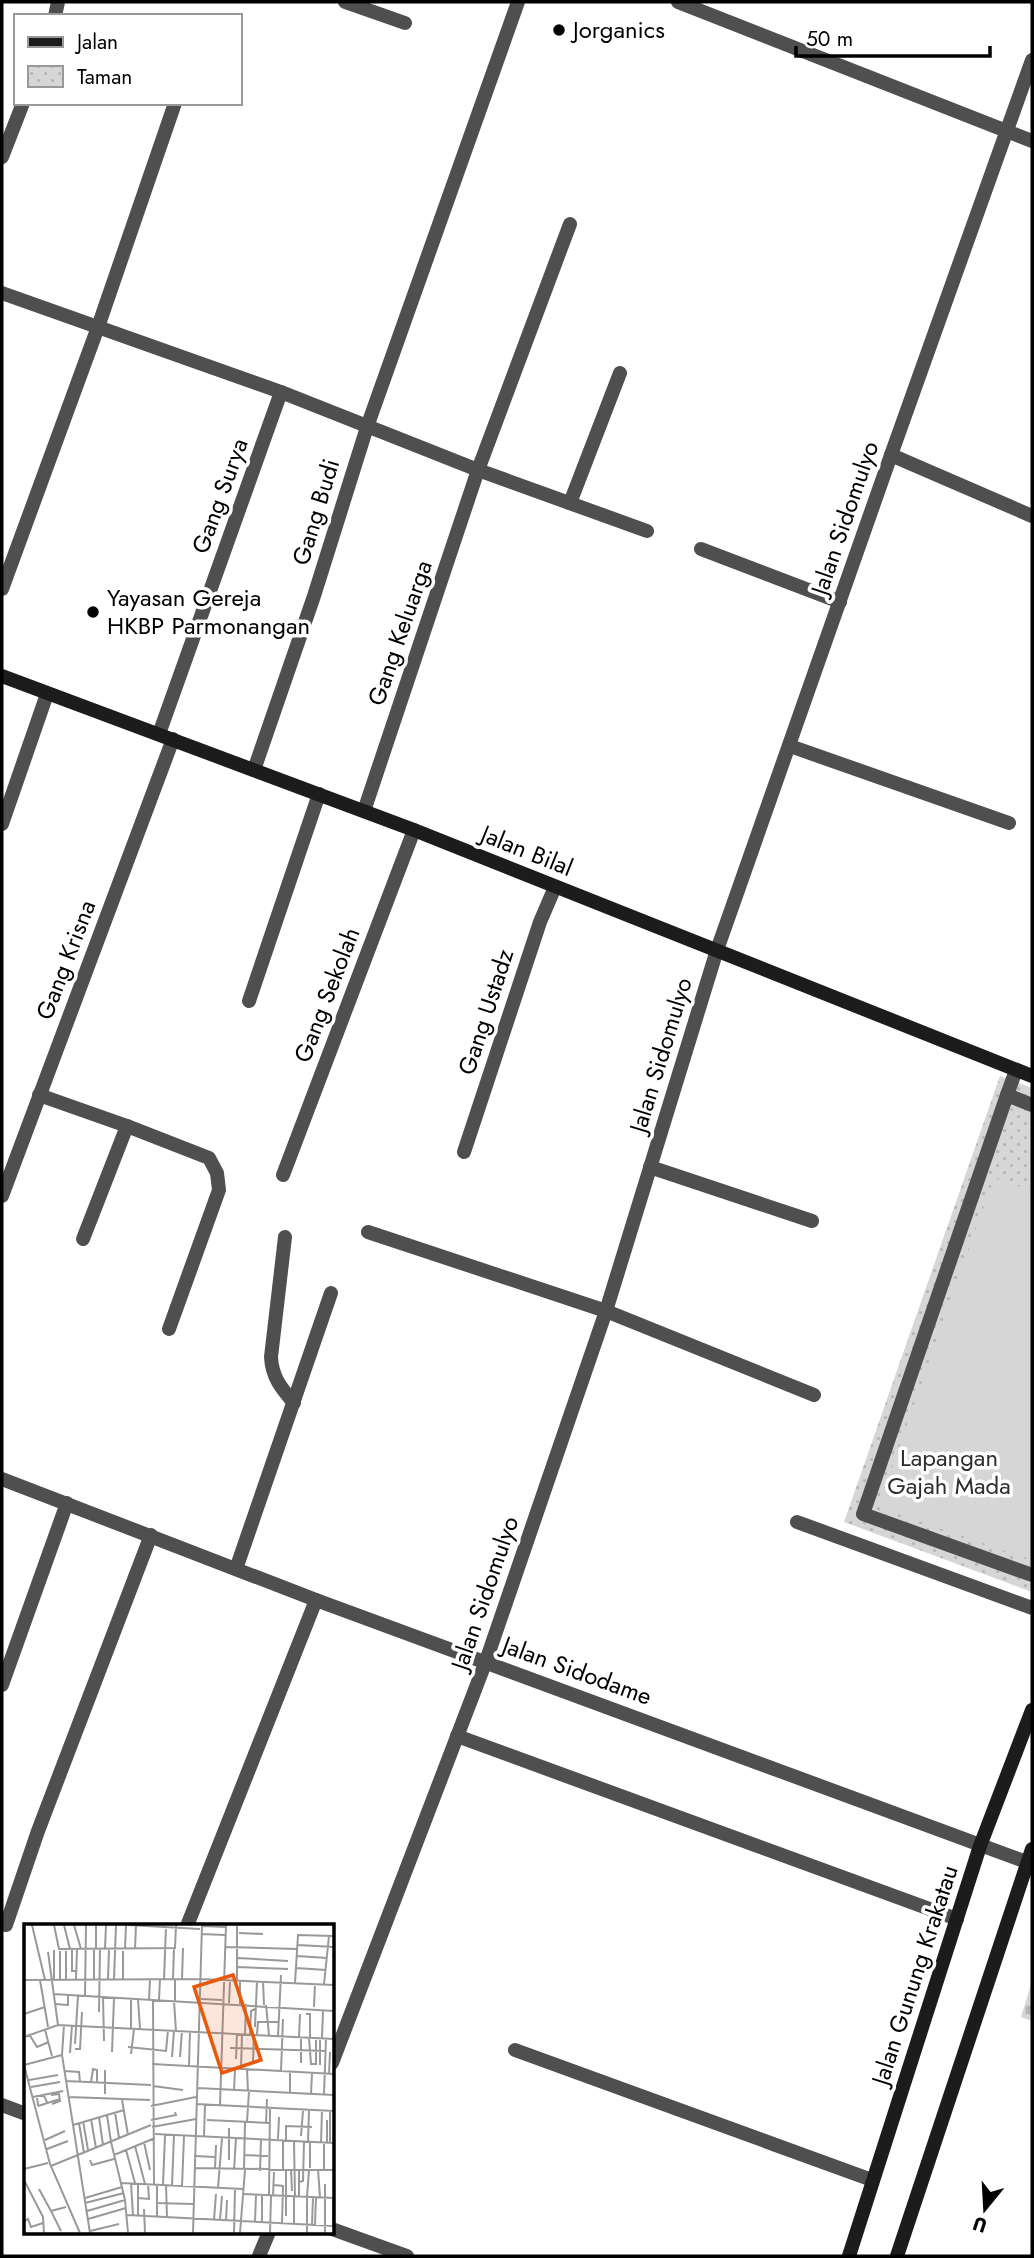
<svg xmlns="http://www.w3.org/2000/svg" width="1034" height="2258" viewBox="0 0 1034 2258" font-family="Jost,sans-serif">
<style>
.cemetery{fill:url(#cemetery-stones)}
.park{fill:url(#park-dots)}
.pitch{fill:#d6d6d6}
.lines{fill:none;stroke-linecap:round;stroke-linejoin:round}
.pedestrian{stroke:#4f4f4f;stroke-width:14}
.minor{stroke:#4f4f4f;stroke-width:14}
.tertiary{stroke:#4f4f4f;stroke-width:14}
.secondary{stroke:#1c1c1c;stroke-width:14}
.poi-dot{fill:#000;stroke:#fff;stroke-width:2.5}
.labels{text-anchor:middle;stroke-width:7;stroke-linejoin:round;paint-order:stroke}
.poi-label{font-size:24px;fill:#000;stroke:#fff;text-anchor:start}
.street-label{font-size:24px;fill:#000;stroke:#fff}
.park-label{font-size:24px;fill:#2d2d2d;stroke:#fff}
.inset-road{fill:none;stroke:#999;stroke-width:2}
.view{fill:#e8590c;fill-opacity:0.15;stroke:#e8590c;stroke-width:3.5}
.inset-edge{fill:none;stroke:#000;stroke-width:3.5}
</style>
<defs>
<pattern id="cemetery-stones" width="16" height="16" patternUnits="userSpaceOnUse" patternTransform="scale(1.75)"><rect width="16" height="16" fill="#d6d6d6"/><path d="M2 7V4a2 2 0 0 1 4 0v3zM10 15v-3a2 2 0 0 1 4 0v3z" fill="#b6b6b6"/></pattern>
<pattern id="park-dots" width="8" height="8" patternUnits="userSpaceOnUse" patternTransform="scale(1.75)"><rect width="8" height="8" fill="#d6d6d6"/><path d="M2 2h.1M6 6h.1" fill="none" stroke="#b6b6b6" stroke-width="1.8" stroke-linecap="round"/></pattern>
</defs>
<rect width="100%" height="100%" fill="#fff"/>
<path class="cemetery" d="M 1032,1981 L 1032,2021 L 1021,2017 Z"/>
<path class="park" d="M 1000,1076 L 1032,1088 L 1032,1592 L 844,1522 Z"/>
<path class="pitch" d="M 994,1178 L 1032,1191 L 1032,1560 L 878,1507 Z"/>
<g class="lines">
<g class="pedestrian">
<path d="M 1007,1095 L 1016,1070"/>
<path d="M 1032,1105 L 1007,1095 L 863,1514 L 1032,1575"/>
</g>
<g class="minor">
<path d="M 345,2 L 405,23"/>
<path d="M 678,2 L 1032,141"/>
<path d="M 55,16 L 58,2"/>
<path d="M 2,157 L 23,103"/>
<path d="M 2,293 L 281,392 L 478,470 L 647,531"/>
<path d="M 891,455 L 1032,516"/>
<path d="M 570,503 L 620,373"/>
<path d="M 701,549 L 840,602"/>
<path d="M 2,589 L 98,327 L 175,103"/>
<path d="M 159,734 L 281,392"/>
<path d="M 790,746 L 1009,823"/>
<path d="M 254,770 L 314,596 L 367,427 L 518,2"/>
<path d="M 364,811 L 478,470 L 570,224"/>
<path d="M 2,824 L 47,694"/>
<path d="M 249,1001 L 319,794"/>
<path d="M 39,1095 L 127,1126 L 209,1158 L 217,1173 L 219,1190 L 169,1329"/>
<path d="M 464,1152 L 540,922 L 555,887"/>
<path d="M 650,1167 L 812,1221"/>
<path d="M 283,1175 L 414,830"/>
<path d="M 2,1196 L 173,739"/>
<path d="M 368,1232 L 606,1311 L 814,1395"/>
<path d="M 285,1237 L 271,1357 C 272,1377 281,1388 294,1403"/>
<path d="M 83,1239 L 127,1126"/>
<path d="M 2,1479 L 316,1600 L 1032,1864"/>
<path d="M 797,1522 L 1032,1608"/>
<path d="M 236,1569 L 331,1293"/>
<path d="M 2,1685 L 67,1503"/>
<path d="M 457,1736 L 957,1919"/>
<path d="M 6,1925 L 38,1831 L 151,1535"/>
<path d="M 187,1926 L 316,1600"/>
<path d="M 515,2050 L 872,2180"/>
<path d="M 332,2063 L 486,1661 L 606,1311 L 717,950 L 891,455 L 1032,60"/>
<path d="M 259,2256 L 269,2232"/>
</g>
<g class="tertiary">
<path d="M 2,2105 L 26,2114"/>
<path d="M 332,2229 L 407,2256"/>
</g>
<g class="secondary">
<path d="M 2,676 L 414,830 L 1032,1076"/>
<path d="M 849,2256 L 980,1846 L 1032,1710"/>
<path d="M 897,2256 L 1032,1849"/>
</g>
</g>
<g class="poi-dot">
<circle cx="559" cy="30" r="7"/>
<circle cx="93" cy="612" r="7"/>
</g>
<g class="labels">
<g class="poi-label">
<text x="573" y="38">Jorganics</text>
<text x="107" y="606">Yayasan Gereja<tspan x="107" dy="28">HKBP Parmonangan</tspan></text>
</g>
<g class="street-label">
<text transform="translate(220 496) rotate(-70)" y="8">Gang Surya</text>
<text transform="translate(316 512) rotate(-73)" y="8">Gang Budi</text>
<text transform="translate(845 518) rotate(-71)" y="8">Jalan Sidomulyo</text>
<text transform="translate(400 633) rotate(-71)" y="8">Gang Keluarga</text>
<text transform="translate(527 851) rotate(22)" y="8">Jalan Bilal</text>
<text transform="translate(66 960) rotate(-69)" y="8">Gang Krisna</text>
<text transform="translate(327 995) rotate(-69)" y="8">Gang Sekolah</text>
<text transform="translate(486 1012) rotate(-72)" y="8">Gang Ustadz</text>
<text transform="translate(661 1055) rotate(-73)" y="8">Jalan Sidomulyo</text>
<text transform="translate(485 1593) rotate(-71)" y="8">Jalan Sidomulyo</text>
<text transform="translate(577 1671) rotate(20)" y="8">Jalan Sidodame</text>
<text transform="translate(915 1975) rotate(-72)" y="8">Jalan Gunung Krakatau</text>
</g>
<g class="park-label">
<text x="949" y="1466">Lapangan<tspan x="949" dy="28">Gajah Mada</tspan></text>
</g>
</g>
<g transform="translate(24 1924)">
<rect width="310" height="310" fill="#fff"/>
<path class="inset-road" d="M 8,1 L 21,56M 30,1 L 35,25 L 151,24 L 152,1M 40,1 L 46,25M 50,1 L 57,25M 104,1 L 176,5M 178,2 L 202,3M 213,2 L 213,56M 215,9 L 239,10M 177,10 L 201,11M 274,21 L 310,23M 201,23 L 273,25M 81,24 L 82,1M 48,25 L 48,47 L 52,47M 70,25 L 70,55M 72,25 L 72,1M 101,25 L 102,1M 111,25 L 112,1M 30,26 L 30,55M 24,28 L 34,101M 273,32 L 303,34M 214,34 L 264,37M 214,43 L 264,45M 272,44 L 302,46M 36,55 L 36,27M 42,55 L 42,27M 52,55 L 53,25M 84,55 L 85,25M 90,55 L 92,1M 99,55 L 99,27M 140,55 L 142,3M 149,55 L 150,24M 158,55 L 159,24M 0,56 L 177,55 L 310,61M 16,56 L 24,103M 239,57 L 240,81M 271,59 L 274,11 L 310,12M 300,60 L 305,12M 29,70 L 310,87M 61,72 L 62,1M 79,73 L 80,117M 114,75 L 116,105M 177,75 L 198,76M 125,76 L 126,55M 129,76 L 130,260M 135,76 L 136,55M 150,77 L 152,107M 151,77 L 151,55M 205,79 L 206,57M 30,80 L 44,81 L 44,72M 216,80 L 216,58M 242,81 L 245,111M 290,83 L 291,60M 75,88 L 76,25M 0,90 L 21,83M 282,90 L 286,90 L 286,114M 40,101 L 38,131 L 66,309M 231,103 L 233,57M 107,105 L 107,75M 21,106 L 28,132M 5,110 L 13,123 L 25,118M 221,110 L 222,80M 233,110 L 234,98 L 254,98M 226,111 L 227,87 L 231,85M 254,112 L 257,51M 0,113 L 34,101 L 310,115M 275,113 L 276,90M 285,114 L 287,140 L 292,140 L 292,114M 296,114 L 296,141M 298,114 L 299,87M 51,120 L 54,72M 104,123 L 142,127 L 144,106M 206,124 L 302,127M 51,125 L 56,125 L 58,88M 88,128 L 90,74M 46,129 L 48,101M 107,130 L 110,105M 148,133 L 150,107M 156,133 L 158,107M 212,135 L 213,110M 229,137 L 230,111M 277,139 L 277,113M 128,140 L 310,150M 0,141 L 38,131M 0,141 L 26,240 L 56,309M 165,142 L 166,107M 217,145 L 218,110M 223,145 L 224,167M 41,147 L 55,148 L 56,158M 257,147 L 259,95M 266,147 L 266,169M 305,150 L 306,128M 5,156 L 34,151M 42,157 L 127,161M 67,158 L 69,145 L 73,146 L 73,159M 129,162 L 159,166M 7,163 L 36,158M 174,164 L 310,171M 210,166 L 211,145M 81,170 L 81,146M 287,170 L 288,149M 300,170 L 302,115M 27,171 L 35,170 L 36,177 L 28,180M 9,173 L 39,167M 45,173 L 126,176M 98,176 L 104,211M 172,180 L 310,187M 196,181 L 202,1M 14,182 L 13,172 L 20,172 L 23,178M 14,182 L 36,175M 127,182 L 172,173M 91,188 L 95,214M 83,191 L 87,218M 75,193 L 79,221M 67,195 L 72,224M 127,196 L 152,191 L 151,188M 183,196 L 245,199M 59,197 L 64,226M 223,198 L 225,167M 55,199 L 60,229M 242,199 L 243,175M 49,201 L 100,186M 128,203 L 172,195M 205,204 L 205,236M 131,210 L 310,219M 180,212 L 181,181M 277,212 L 279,187M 254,215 L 255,193M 21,216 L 41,207M 262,217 L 262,202 L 288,203M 270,217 L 271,273M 87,218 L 101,276 L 104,309M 120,218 L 126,246M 284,218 L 285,186M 297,219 L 298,186M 303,219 L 303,196M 306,219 L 306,187M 111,222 L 121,260M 23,225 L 44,217M 102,226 L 111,259M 90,231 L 131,214M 220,231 L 244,232M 170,232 L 192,233M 66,236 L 68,241 L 90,235M 27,242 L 127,201M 170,244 L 310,246M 286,244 L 286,218M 0,245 L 24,239M 191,245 L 192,221M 220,245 L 221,198M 294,245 L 296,274M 300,245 L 300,220M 210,246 L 212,214M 267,246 L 268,267M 236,247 L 237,215M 259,247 L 259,217M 0,256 L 19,293 L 20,309M 275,258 L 279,257 L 280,218M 97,259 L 219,265M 107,259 L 109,292M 133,260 L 133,293M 301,260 L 301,309M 139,261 L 141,211M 142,261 L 143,294M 250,261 L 259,262 L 258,300M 148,262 L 150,211M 158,262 L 160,212M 194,264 L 198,214M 15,265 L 27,287M 218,270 L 310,274M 245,272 L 246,184M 249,272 L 250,248M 275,273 L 275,245M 283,273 L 285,246M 61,274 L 98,263M 114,274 L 125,275 L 124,260M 61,279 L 100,269M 132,279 L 169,280M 120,285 L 121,309M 63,287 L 101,276M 103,291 L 310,302M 114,292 L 114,259M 262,292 L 262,247M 64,295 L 102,284M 190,296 L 192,270M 196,296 L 198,272M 0,297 L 4,295 L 7,303 L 19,299M 202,297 L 203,276M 231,298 L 232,271M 238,299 L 238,271M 270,301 L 270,273M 288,301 L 289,273M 291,301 L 292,273M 309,302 L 309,274M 37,307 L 27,287 L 42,283M 66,307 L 95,300M 169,309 L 178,1M 210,309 L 211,265M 216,309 L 221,246M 246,309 L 247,272M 283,309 L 283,273"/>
<path class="view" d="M 209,51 L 237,136 L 198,149 L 170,63 Z"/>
<rect width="310" height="310" class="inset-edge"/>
</g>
<rect width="1034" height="2258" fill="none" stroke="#000000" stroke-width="7"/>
<rect x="14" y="14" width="228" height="91" fill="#ffffff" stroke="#999999" stroke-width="2"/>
<rect x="28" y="37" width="35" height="10" fill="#1c1c1c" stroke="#999999" stroke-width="2"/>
<text x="77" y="49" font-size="21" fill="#000000">Jalan</text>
<rect x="28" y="66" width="35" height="21" fill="url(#park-dots)" stroke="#999999" stroke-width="2"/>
<text x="77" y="84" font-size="21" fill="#000000">Taman</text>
<g transform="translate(985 2209) rotate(198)" stroke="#ffffff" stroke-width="5" paint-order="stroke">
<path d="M0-5L12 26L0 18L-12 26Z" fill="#000000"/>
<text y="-10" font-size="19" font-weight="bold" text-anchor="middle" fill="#000000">U</text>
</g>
<path d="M796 46v10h194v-10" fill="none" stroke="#000000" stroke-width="3.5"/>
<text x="806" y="46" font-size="21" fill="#000000" stroke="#ffffff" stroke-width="5" paint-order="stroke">50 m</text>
</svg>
